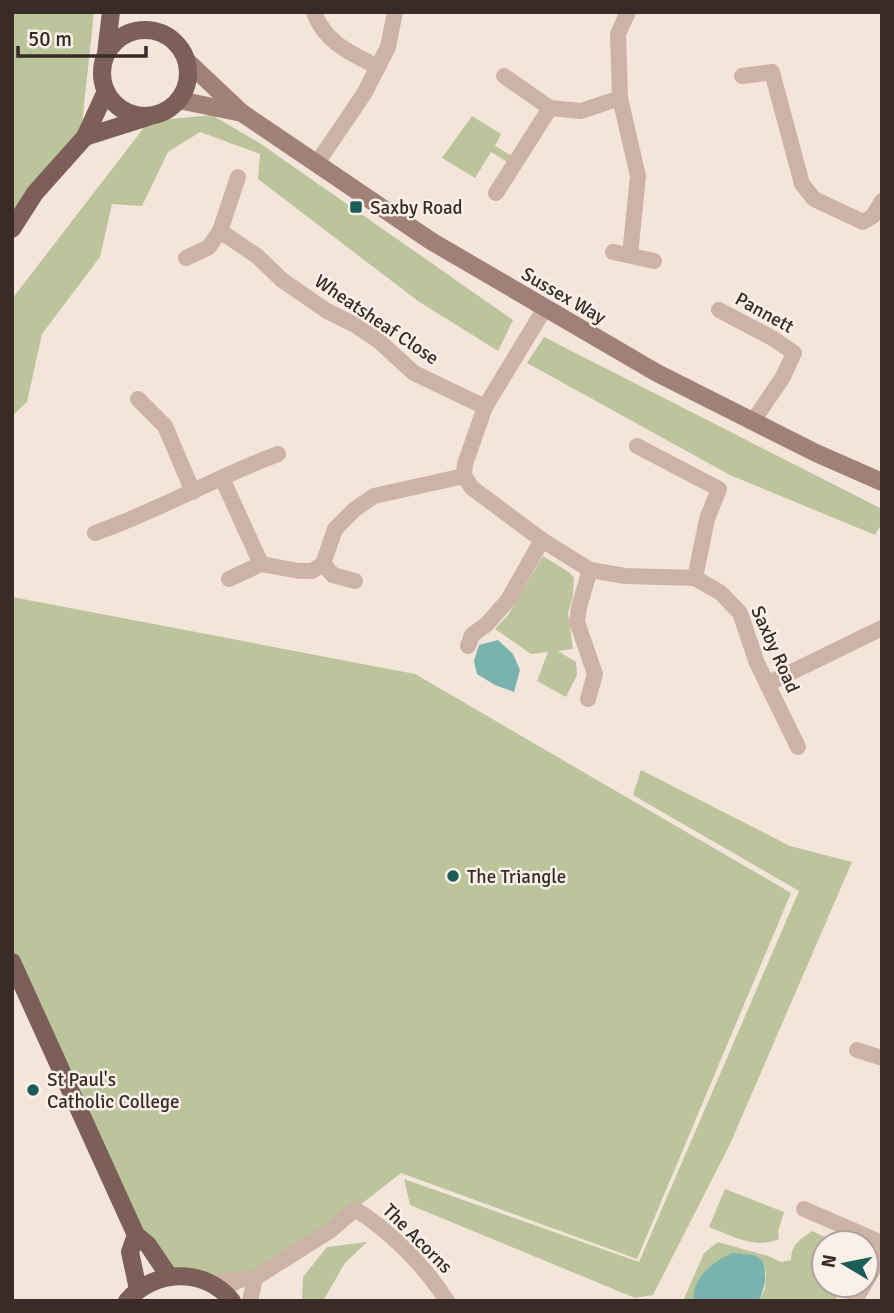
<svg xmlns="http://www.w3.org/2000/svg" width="894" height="1313" viewBox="0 0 894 1313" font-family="Signika,sans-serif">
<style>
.green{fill:#bbc49a}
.water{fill:#78b3ae}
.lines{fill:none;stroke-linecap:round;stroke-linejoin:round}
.street{stroke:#cdb3a6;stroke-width:16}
.secondary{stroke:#a18177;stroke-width:18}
.primary{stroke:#7b5f58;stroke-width:18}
.poi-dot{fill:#1a5d59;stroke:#fbf0e8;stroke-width:2.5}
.labels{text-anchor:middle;stroke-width:5;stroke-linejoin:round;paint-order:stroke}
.poi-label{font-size:19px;fill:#382b28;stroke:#fbf0e8;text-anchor:start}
.street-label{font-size:19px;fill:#382b28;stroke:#fbf0e8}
</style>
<rect width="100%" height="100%" fill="#f4e5db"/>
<g class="green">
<path d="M 12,12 L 94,12 L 81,133 L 12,225 Z"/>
<path d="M 212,115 L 261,144 L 513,320 L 498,351 L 418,301 L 258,179 L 260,154 L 200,132 L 168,152 L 142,206 L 112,204 L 100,257 L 42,334 L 27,402 L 12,416 L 12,299 L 149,121 Z"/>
<path d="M 472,116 L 501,134 L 495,146 L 517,159 L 512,165 L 491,152 L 475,178 L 442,158 Z"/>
<path d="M 544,337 L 882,509 L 882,523 L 875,535 L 730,475 L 527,363 Z"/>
<path d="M 543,556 L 570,573 L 574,578 L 573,596 L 568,613 L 573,649 L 558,651 L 576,662 L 577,675 L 566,697 L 537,681 L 548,652 L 531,654 L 495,629 L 508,615 Z"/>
<path d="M 12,597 L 415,674 L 791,893 L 637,1259 L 401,1173 L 355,1209 L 229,1296 L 169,1276 L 148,1245 L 12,963 Z"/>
<path d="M 641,770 L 790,846 L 852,862 L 730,1144 L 653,1295 L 635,1298 L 410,1205 L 404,1179 L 639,1262 L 799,891 L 633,795 Z"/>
<path d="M 725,1189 L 784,1212 L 778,1232 L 779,1239 C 755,1250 731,1235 709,1227 Z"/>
<path d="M 812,1231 L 838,1243 L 824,1243 L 824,1285 L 842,1285 L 835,1301 L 758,1301 L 765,1289 L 766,1271 L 693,1294 L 693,1301 L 683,1301 L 704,1253 L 718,1242 L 768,1256 L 781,1262 L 791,1260 C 792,1243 799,1241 812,1231 Z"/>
<path d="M 367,1242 L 345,1263 L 323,1301 L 302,1301 L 303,1277 L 327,1247 Z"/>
</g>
<g class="water">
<path d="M 498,640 L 513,654 L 520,670 L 514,692 L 495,685 L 477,674 L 474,661 L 479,645 Z"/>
<path d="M 732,1253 L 753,1255 L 762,1260 C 767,1275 766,1287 758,1301 L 693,1301 C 692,1278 714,1261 732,1253 Z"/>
</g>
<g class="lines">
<g class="street">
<path d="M 314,12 C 325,43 351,53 378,67"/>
<path d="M 504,76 L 550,108"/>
<path d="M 742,76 L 772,72 L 802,184 L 814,199 L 863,222 L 873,216 L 882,201"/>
<path d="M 620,98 L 638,176 L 630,255"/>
<path d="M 317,163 L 364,94 L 388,47 L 395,12"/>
<path d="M 496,193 L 550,108 L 581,111 L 620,98 L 618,34 L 628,12"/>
<path d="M 220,231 L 257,256 L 282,280 L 327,311 L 355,325 L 380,342 L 414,373 L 485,407"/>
<path d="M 613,252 L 654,261"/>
<path d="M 186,258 L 209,247 L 220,231 L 238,177"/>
<path d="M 545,308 L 485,407 L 465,464 L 464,476 L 472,488 L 542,540 L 590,570 L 625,576 L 695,578 L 721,593 L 740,613 L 757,663 L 798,747"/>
<path d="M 719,310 L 774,339 L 794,353 L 783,377 L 753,421"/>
<path d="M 138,399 L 165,426 L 193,492"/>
<path d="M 637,446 L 719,489 L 707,519 L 695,578"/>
<path d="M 222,478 L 261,564 L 299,571 L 312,571 L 323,564 L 335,529 L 355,509 L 374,496 L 464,476"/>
<path d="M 95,533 C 158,511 216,477 278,454"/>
<path d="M 323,564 L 333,575 L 355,581"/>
<path d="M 229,579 L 261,564"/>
<path d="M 468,646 L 472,635 L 487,624 L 508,600 L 542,540"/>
<path d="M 767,684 L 882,628"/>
<path d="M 588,699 L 595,674 L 577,622 L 579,607 L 590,570"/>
<path d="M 857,1050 L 882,1058"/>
<path d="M 804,1209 L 882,1243"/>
<path d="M 866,1281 L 882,1255"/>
<path d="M 211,1283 L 255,1278 L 331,1230 L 355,1209 C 390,1231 425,1266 447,1301"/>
<path d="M 250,1301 L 255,1278"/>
<path d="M 854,1301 L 864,1285"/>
</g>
<g class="secondary">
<path d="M 188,62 L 242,113 L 431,241 L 657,373 L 816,453 L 882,482"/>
<path d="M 179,100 L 242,113"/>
</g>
<g class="primary">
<circle cx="145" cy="73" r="43"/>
<path d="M 106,53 L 111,12"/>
<path d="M 85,137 L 148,117"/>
<path d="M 12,229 L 35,193 L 85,137 L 106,91"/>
<path d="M 12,962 L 136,1235 L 148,1245 L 169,1276"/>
<path d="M 136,1235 L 130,1252 L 138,1289"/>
<path d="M 127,1301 C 154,1269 205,1267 232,1301"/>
</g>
</g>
<g class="poi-dot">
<rect x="349" y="200" width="14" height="14" rx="3.5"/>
<circle cx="453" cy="876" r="7"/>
<circle cx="33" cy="1090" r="7"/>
</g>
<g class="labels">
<g class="poi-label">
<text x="370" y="214">Saxby Road</text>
<text x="467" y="883">The Triangle</text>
<text x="47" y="1086">St Paul's<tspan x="47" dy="22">Catholic College</tspan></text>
</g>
<g class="street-label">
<text transform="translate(564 295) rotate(30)" y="7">Sussex Way</text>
<text transform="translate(765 312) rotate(29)" y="7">Pannett</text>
<text transform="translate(377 319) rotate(34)" y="7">Wheatsheaf Close</text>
<text transform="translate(776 649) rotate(66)" y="7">Saxby Road</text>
<text transform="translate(418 1238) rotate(45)" y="7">The Acorns</text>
</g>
</g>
<rect width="894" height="1313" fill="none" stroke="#382b28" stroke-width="28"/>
<g transform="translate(845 1264) rotate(280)"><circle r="33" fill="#fbf0e8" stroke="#ada19b" stroke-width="2"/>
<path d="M0-5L12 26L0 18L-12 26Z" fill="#1a5d59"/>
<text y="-10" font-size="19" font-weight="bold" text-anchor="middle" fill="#382b28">N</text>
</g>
<path d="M18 46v10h128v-10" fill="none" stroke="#382b28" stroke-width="3.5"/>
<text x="28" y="46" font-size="21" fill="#382b28" stroke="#fbf0e8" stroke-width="5" paint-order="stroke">50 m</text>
</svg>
